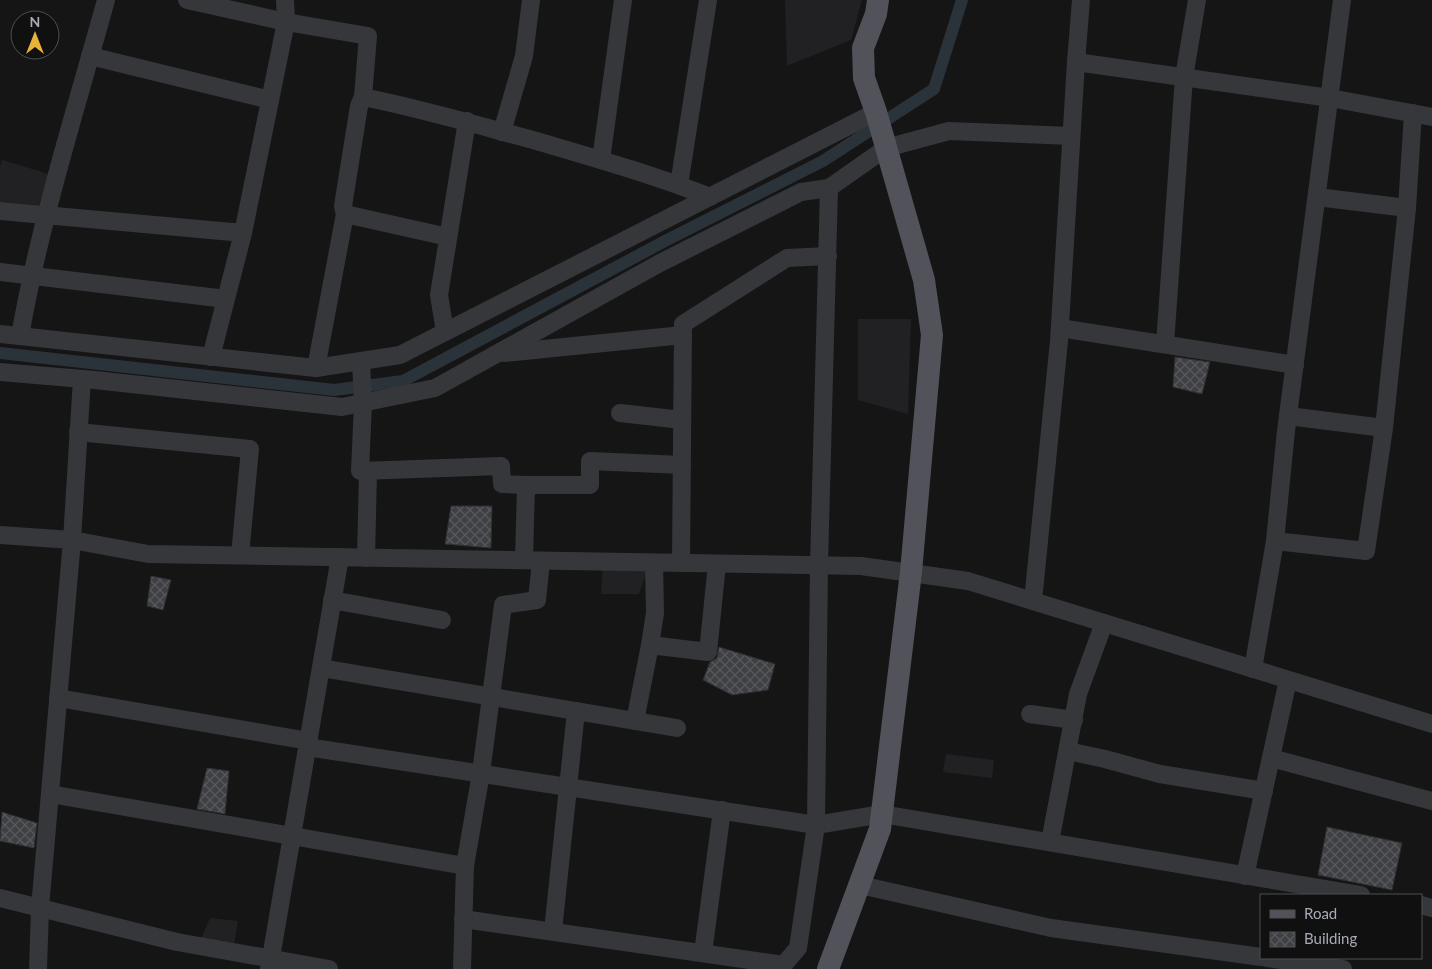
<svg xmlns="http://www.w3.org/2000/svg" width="1432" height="969" viewBox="0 0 1432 969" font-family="Lato,sans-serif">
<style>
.built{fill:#212123}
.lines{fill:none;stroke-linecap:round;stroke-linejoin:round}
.canal{stroke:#2b333a;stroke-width:12}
.building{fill:url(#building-cross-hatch);stroke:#2f2f32}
.minor{stroke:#36373b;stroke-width:18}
.major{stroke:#52535a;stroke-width:22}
</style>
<defs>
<pattern id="building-cross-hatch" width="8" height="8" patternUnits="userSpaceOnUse" patternTransform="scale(1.25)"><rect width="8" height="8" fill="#3f4043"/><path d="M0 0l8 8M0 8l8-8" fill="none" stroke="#58595c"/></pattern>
</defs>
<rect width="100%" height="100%" fill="#151516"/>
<g class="built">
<path d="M 785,0 L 862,0 L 851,40 L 787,66 Z"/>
<path d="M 2,160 L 49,174 L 39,205 L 0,202 L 0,167 Z"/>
<path d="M 858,319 L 911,319 L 908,414 L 858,400 Z"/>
<path d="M 603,564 L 648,568 L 639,594 L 601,594 Z"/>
<path d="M 946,754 L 994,760 L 992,778 L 943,772 Z"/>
<path d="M 210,918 L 238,921 L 233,952 L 198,946 Z"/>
</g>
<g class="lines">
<path class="canal" d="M 0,353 L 334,390 L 403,381 L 665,241 L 823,161 L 934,89 L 962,0"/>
</g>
<g class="building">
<path d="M 1175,357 L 1210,362 L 1202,394 L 1173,387 Z"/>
<path d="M 451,506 L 492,506 L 491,548 L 445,544 Z"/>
<path d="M 151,576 L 171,580 L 163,610 L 147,606 Z"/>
<path d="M 719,647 L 775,664 L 768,690 L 732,695 L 703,680 L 710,662 L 717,658 Z"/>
<path d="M 207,768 L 229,771 L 225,814 L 197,809 Z"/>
<path d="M 2,812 L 37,823 L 34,848 L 0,841 Z"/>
<path d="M 1327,827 L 1402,843 L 1392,890 L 1318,875 Z"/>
</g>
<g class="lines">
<g class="minor">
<path d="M 187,0 L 286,22 L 243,233 L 211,357"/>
<path d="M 285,0 L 286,22 L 368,36 L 363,97 L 359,106 L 343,206 L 345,214 L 316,368"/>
<path d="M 90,56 L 270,100"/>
<path d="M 1076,62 L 1081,0"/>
<path d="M 363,97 C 423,109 481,126 540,142 C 598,159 654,175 710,197"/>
<path d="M 502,132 L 524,56 L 531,0"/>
<path d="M 601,160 L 623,0"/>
<path d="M 679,185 L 708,0"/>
<path d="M 1407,208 L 1413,113"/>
<path d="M 0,211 L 243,233"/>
<path d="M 345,214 L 448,237"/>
<path d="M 0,272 L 226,299"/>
<path d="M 1060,328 L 1295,365"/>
<path d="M 445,332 L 439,295 L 467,121"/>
<path d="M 0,334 L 316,368 L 400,355 L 876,112"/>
<path d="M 20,336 C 40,222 75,112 106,0"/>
<path d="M 1165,344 L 1184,77 L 1197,0"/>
<path d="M 504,353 L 683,335"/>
<path d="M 361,361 L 363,403 L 360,471 L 501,466 L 502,484 L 526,485"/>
<path d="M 0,372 L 95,380 L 342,407 L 435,388 L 660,263 L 801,192 L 829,188"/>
<path d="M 620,413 L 682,420"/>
<path d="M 1288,416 L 1384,428 L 1407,208 L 1317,197"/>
<path d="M 78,432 L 250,449 L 240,555"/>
<path d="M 0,535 L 72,540 L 148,554 L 861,566 L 968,581 L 1432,724"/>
<path d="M 1275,541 L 1366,551 L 1384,428"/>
<path d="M 366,558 L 368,472"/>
<path d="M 524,560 L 526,485 L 590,485 L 590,461 L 682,465"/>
<path d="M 681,563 L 683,324 L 787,258 L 828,256"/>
<path d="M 332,600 L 442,620"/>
<path d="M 1033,601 L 1059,341 L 1076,62 L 1330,98 L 1432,117"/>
<path d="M 650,645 L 655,613 L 654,563"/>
<path d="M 321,668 L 677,728"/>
<path d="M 1253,669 L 1275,541 L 1286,431 L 1342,0"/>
<path d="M 58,698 L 309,741"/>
<path d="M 1030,714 L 1074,720"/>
<path d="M 635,721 L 650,645 L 708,652 L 717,564"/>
<path d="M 307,747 L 816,825 L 882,814 L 1361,895"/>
<path d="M 1068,751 L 1105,759 L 1160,774 L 1264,791"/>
<path d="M 1271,758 L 1432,801"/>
<path d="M 50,794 L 465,866 L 481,773 L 503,605 L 537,600 L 541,561"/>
<path d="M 1050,842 L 1078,694 L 1104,623"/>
<path d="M 1245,876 L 1288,680"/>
<path d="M 860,885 L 1051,928 L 1261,957"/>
<path d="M 0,898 L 177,942 L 329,969"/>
<path d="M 1421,905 L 1432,908"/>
<path d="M 463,919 L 784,965"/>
<path d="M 553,931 L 576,711"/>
<path d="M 703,953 L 722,810"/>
<path d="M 1267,958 L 1343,969"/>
<path d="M 38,969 L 40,908 L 72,540 L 82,379"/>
<path d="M 269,969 L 340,557"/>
<path d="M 462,969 L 465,866"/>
<path d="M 780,969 L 798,948 L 816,825 L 819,565 L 829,188 L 886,148 L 949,131 L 1071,136"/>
</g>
<path class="major" d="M 828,969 L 880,829 L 911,572 L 932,335 L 924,280 L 876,112 L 864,78 L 863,48 L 876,14 L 878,0"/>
</g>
<rect x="1260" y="894" width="162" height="65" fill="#101011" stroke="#4c4e53"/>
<rect x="1270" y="910" width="25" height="8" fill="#52535a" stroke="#4c4e53"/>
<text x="1304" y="919" font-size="15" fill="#a7abb6">Road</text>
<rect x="1270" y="932" width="25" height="15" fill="url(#building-cross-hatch)" stroke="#4c4e53"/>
<text x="1304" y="944" font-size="15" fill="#a7abb6">Building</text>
<g transform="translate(35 35)"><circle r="24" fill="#101011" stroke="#4c4e53"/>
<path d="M0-4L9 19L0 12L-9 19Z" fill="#e9b339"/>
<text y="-8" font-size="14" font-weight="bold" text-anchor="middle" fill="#a7abb6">N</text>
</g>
</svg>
